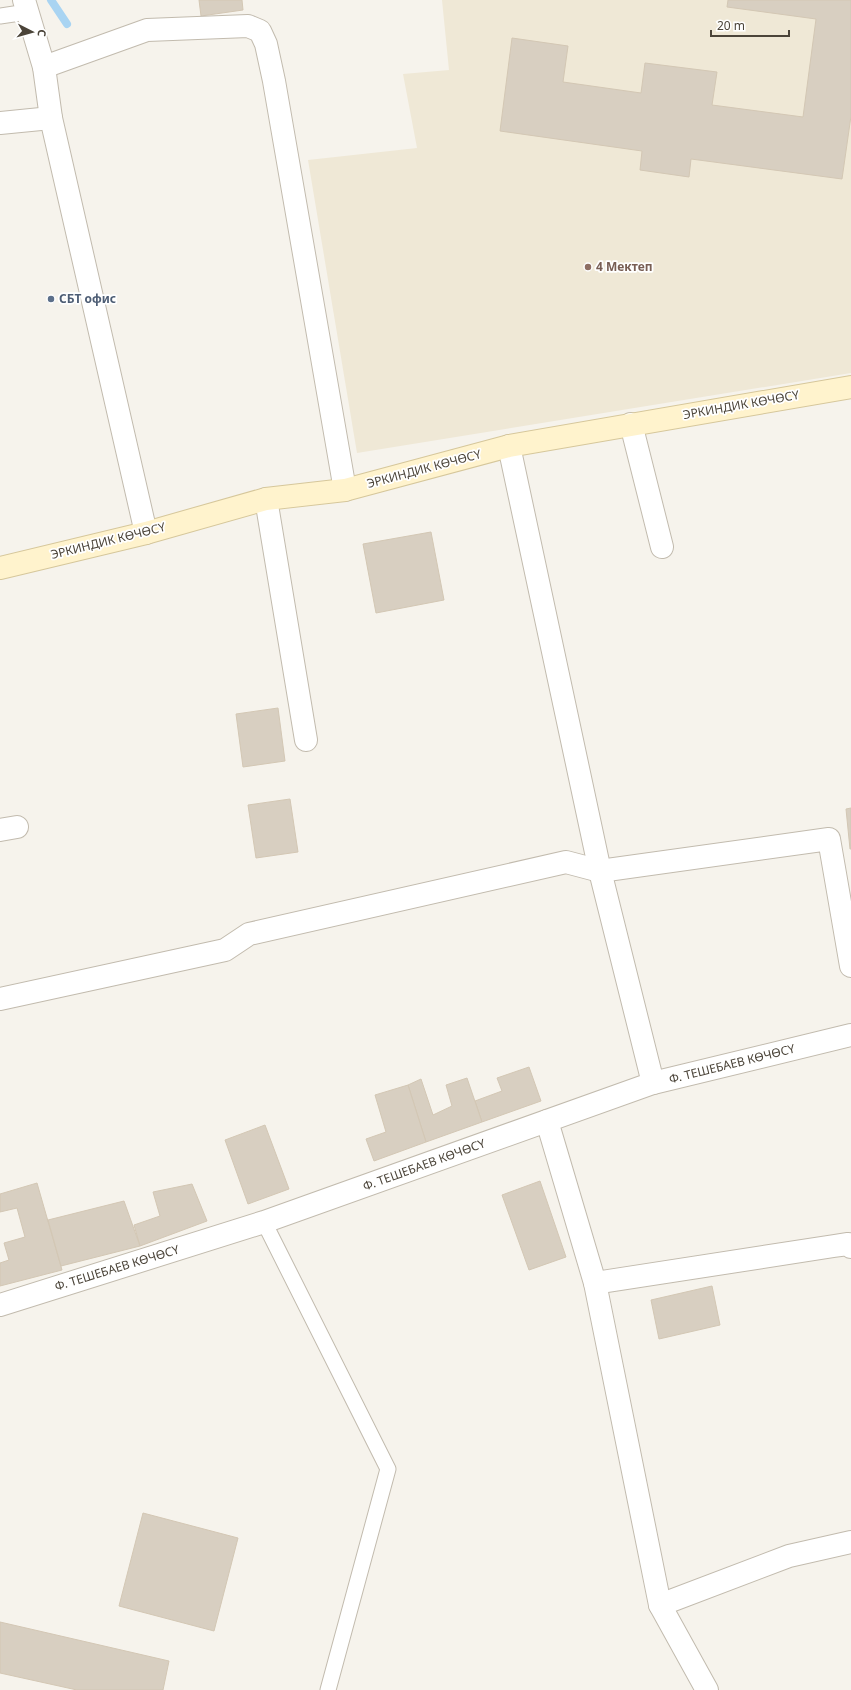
<svg xmlns="http://www.w3.org/2000/svg" width="851" height="1690" viewBox="0 0 851 1690" font-family="'Noto Sans',sans-serif">
<style>
.education{fill:#efe8d6}
.lines{fill:none;stroke-linecap:round;stroke-linejoin:round}
.stream{stroke:#a9d4f2;stroke-width:8}
.building{fill:#d8cfc1;stroke:#d3c7b4}
.service-casing{stroke:#c2bbae;stroke-width:17}
.minor-casing{stroke:#c2bbae;stroke-width:24}
.secondary-casing{stroke:#d6c79b;stroke-width:24}
.service{stroke:#fff;stroke-width:15}
.minor{stroke:#fff;stroke-width:22}
.secondary{stroke:#fff3cd;stroke-width:22}
.education-dot{fill:#8d6e63;stroke:#fff;stroke-width:1.5}
.service-dot{fill:#5c6f8a;stroke:#fff;stroke-width:1.5}
.labels{text-anchor:middle;stroke-width:3.5;stroke-linejoin:round;paint-order:stroke}
.education-label{font-size:12px;font-weight:bold;fill:#785e54;stroke:#fff;text-anchor:start}
.service-label{font-size:12px;font-weight:bold;fill:#4e5e75;stroke:#fff;text-anchor:start}
.street-label{font-size:12px;fill:#4b4439;stroke:#fff}
</style>
<rect width="100%" height="100%" fill="#f6f3ec"/>
<path class="education" d="M 442,0 L 851,0 L 851,373 L 357,453 L 308,160 L 417,148 L 403,74 L 449,70 Z"/>
<g class="lines">
<path class="stream" d="M 51,0 L 67,24"/>
</g>
<g class="building">
<path d="M 199,0 L 242,0 L 243,10 L 201,16 Z"/>
<path d="M 728,0 L 851,0 L 851,116 L 842,179 L 691,159 L 689,177 L 640,170 L 642,151 L 500,131 L 512,38 L 568,46 L 563,82 L 641,93 L 645,63 L 717,72 L 712,105 L 803,117 L 816,19 L 727,7 Z"/>
<path d="M 431,532 L 444,600 L 376,613 L 363,544 Z"/>
<path d="M 278,708 L 285,761 L 243,767 L 236,714 Z"/>
<path d="M 290,799 L 298,852 L 256,858 L 248,805 Z"/>
<path d="M 851,808 L 851,849 L 850,849 L 846,809 Z"/>
<path d="M 529,1067 L 541,1101 L 482,1122 L 475,1101 L 502,1091 L 497,1078 Z"/>
<path d="M 467,1078 L 482,1122 L 426,1142 L 408,1085 L 421,1079 L 433,1115 L 452,1106 L 446,1085 Z"/>
<path d="M 408,1085 L 426,1142 L 374,1161 L 366,1139 L 386,1132 L 375,1095 Z"/>
<path d="M 265,1125 L 289,1189 L 248,1204 L 225,1140 Z"/>
<path d="M 540,1181 L 566,1257 L 529,1270 L 502,1195 Z"/>
<path d="M 37,1183 L 62,1270 L 0,1286 L 0,1263 L 9,1260 L 4,1243 L 25,1237 L 17,1208 L 0,1212 L 0,1194 Z"/>
<path d="M 192,1184 L 207,1221 L 140,1246 L 134,1225 L 160,1216 L 153,1192 Z"/>
<path d="M 124,1201 L 140,1246 L 61,1266 L 48,1220 Z"/>
<path d="M 712,1286 L 720,1325 L 659,1339 L 651,1300 Z"/>
<path d="M 143,1513 L 238,1538 L 214,1631 L 119,1606 Z"/>
<path d="M 0,1622 L 169,1661 L 163,1690 L 77,1690 L 0,1673 Z"/>
</g>
<g class="lines">
<g class="service-casing">
<g id="service">
<path d="M 0,16 L 27,12"/>
<path d="M 264,1222 L 388,1469 L 328,1690"/>
</g>
</g>
<g class="minor-casing">
<g id="minor">
<path d="M 24,0 L 44,67 L 51,118 L 146,533"/>
<path d="M 44,67 L 147,30 L 248,26 L 260,31 L 266,44 L 274,81 L 345,490"/>
<path d="M 0,123 L 51,118"/>
<path d="M 631,424 L 662,547"/>
<path d="M 509,446 L 600,871 L 653,1083"/>
<path d="M 266,499 L 306,740"/>
<path d="M 0,830 L 17,827"/>
<path d="M 0,999 L 225,950 L 249,934 L 566,862 L 600,871 L 829,839 L 851,966"/>
<path d="M 547,1121 L 595,1283 L 660,1605 L 707,1690"/>
<path d="M 595,1283 L 834,1246 L 848,1244 L 851,1247"/>
<path d="M 0,1305 L 264,1222 L 653,1083 L 851,1035"/>
<path d="M 660,1605 L 789,1556 L 851,1542"/>
</g>
</g>
<g class="secondary-casing">
<path id="secondary" d="M 0,568 L 146,533 L 266,499 L 345,490 L 509,446 L 851,387"/>
</g>
<use href="#service" class="service"/>
<use href="#minor" class="minor"/>
<use href="#secondary" class="secondary"/>
</g>
<circle class="education-dot" cx="588" cy="267" r="4"/>
<circle class="service-dot" cx="51" cy="299" r="4"/>
<g class="labels">
<g class="education-label">
<text x="596" y="271">4 Мектеп</text>
</g>
<g class="service-label">
<text x="59" y="303">СБТ офис</text>
</g>
<g class="street-label">
<text transform="translate(741 405) rotate(-10)" y="4">ЭРКИНДИК КӨЧӨСҮ</text>
<text transform="translate(424 469) rotate(-15)" y="4">ЭРКИНДИК КӨЧӨСҮ</text>
<text transform="translate(108 541) rotate(-14)" y="4">ЭРКИНДИК КӨЧӨСҮ</text>
<text transform="translate(732 1064) rotate(-14)" y="4">Ф. ТЕШЕБАЕВ КӨЧӨСҮ</text>
<text transform="translate(424 1165) rotate(-20)" y="4">Ф. ТЕШЕБАЕВ КӨЧӨСҮ</text>
<text transform="translate(117 1268) rotate(-17)" y="4">Ф. ТЕШЕБАЕВ КӨЧӨСҮ</text>
</g>
</g>
<g transform="translate(32 32) rotate(96)" stroke="#ffffff" stroke-width="3" paint-order="stroke">
<path d="M0-3L7 15L0 10L-7 15Z" fill="#4b4439"/>
<text y="-6" font-size="11" font-weight="bold" text-anchor="middle" fill="#4b4439">С</text>
</g>
<path d="M711 30v6h78v-6" fill="none" stroke="#4b4439" stroke-width="2"/>
<text x="717" y="30" font-size="12" fill="#4b4439" stroke="#ffffff" stroke-width="3" paint-order="stroke">20 m</text>
</svg>
